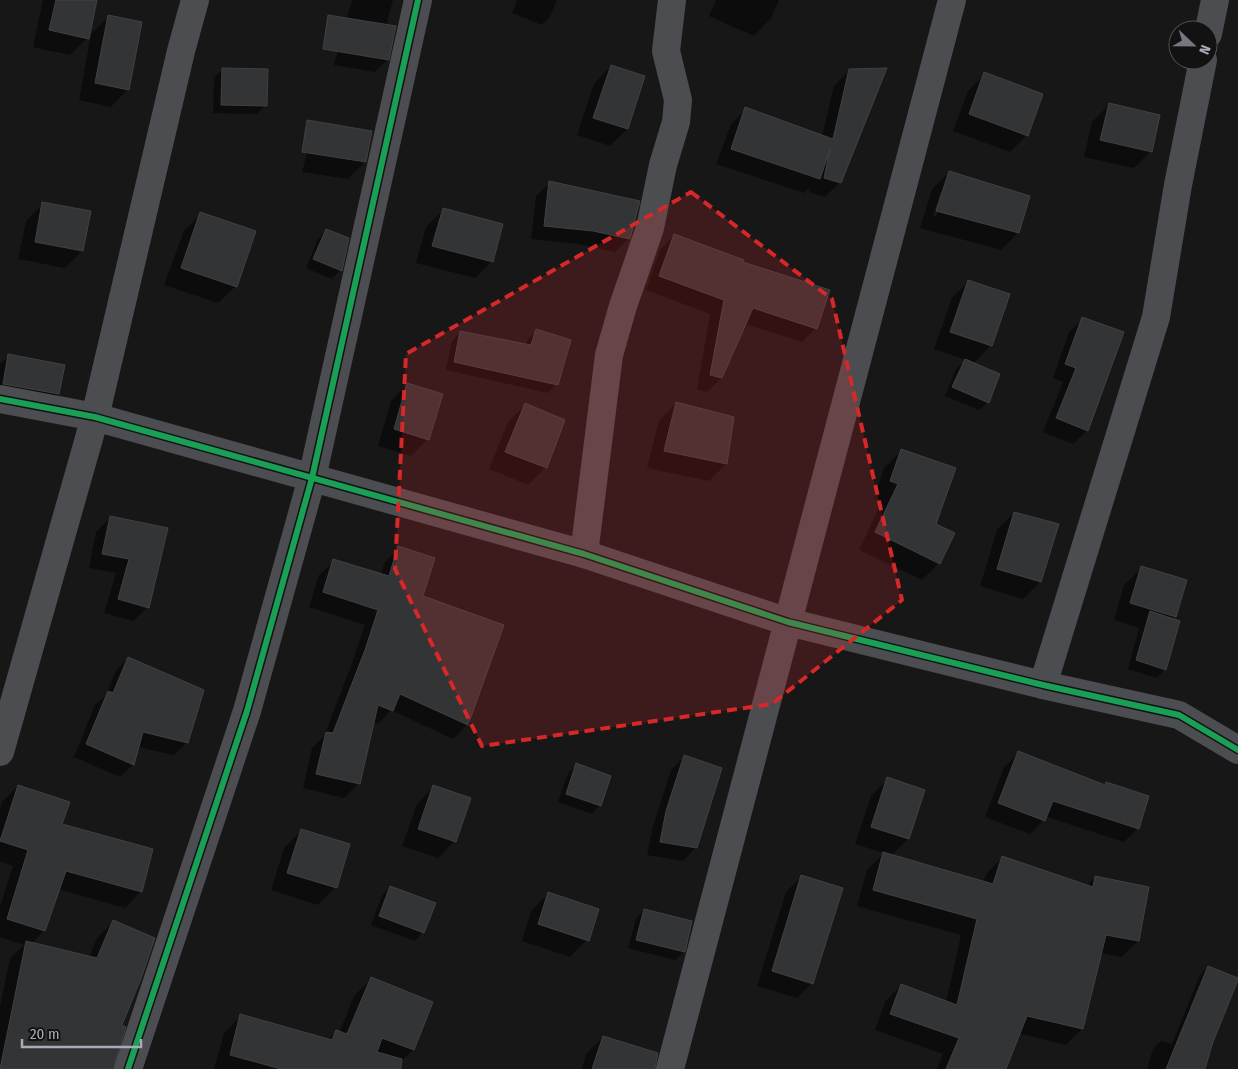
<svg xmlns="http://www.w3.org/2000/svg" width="1238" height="1069" viewBox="0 0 1238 1069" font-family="'Fira Sans Condensed',sans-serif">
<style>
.shadow{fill:#0007;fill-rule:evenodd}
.building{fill:#333436;stroke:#404144}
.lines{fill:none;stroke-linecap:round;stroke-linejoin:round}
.street{stroke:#4c4d50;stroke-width:28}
.cycleway-casing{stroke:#121213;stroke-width:9}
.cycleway{stroke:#1a9f57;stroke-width:6}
.marked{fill:#d62828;fill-opacity:0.2;stroke:#d62828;stroke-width:4;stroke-dasharray:10 6;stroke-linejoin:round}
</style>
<rect width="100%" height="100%" fill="#171718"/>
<g class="shadow">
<path d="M 43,0 L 96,0 L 87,38 L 70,55 L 33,47 Z"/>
<path d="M 352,0 L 393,0 L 386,26 L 388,59 L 375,72 L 334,65 Z"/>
<path d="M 517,0 L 557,0 L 550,17 L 542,25 L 512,13 Z"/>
<path d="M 716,0 L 779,0 L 771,18 L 754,36 L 709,16 Z"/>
<path d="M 108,17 L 128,89 L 111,107 L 79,100 L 91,34 Z"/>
<path d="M 611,66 L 627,129 L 610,146 L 577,135 L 594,84 Z"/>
<path d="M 223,69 L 266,105 L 257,114 L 213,113 L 214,78 Z"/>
<path d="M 849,71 L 840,182 L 825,197 L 809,192 L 811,187 L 804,193 L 716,164 L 731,124 L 746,109 L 822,136 L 834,86 Z"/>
<path d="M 985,74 L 1027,135 L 1010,152 L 953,131 L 968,91 Z"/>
<path d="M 1109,105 L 1151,151 L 1134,168 L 1084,157 L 1092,122 Z"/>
<path d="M 310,142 L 365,162 L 348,179 L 302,172 Z"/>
<path d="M 949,172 L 1029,197 L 1018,233 L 1001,250 L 920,228 L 932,189 ZM 941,191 L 944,191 L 936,217 L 933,216 Z"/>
<path d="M 550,183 L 629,238 L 615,252 L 579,244 L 531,239 L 536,196 Z"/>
<path d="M 43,204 L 82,251 L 65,268 L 18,259 L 26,221 Z"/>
<path d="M 443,210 L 492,261 L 475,278 L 416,263 L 426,227 Z"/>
<path d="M 201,214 L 236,286 L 218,303 L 164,285 L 184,231 Z"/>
<path d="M 326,230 L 341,270 L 332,279 L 306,268 L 318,239 Z"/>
<path d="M 674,236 L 741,263 L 816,328 L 802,342 L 745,324 L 721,378 L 707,392 L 697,389 L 710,314 L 646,290 L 660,250 Z"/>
<path d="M 969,281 L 991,345 L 973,364 L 988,402 L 979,410 L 945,396 L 956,369 L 966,360 L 934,349 L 952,298 Z"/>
<path d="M 1083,319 L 1122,333 L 1087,431 L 1073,444 L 1043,432 L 1063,382 L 1053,378 L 1069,332 Z"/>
<path d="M 537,330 L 556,384 L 548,393 L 446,370 L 452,341 L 460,333 L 526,345 L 528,339 Z"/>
<path d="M 9,356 L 58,394 L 41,411 L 0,403 L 0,364 Z"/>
<path d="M 408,384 L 428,439 L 411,456 L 378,446 L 391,401 Z"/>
<path d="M 676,403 L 726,464 L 709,481 L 647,468 L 659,421 Z"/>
<path d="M 525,405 L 564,421 L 545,468 L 528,485 L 489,469 L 508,422 Z"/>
<path d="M 901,451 L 934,525 L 939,563 L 922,580 L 859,550 L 882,501 L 874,498 L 884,468 Z"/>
<path d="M 1014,513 L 1057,525 L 1040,582 L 1023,599 L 980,586 L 997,530 Z"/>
<path d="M 110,518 L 167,529 L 148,607 L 133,621 L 104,613 L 116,573 L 89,568 L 96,532 Z"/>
<path d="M 399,548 L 421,596 L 502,626 L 467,725 L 453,739 L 391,710 L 378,724 L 373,722 L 358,784 L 344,798 L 303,788 L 312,748 L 324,736 L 351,666 L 365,625 L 309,607 L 319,575 L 334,561 L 380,575 L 385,562 Z"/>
<path d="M 1142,568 L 1175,616 L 1171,620 L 1165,669 L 1157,678 L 1128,669 L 1139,628 L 1114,620 L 1124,585 Z"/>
<path d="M 128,658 L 187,742 L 174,755 L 138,747 L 133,765 L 120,777 L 74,757 L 95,705 L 105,696 L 116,671 Z"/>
<path d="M 1018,753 L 1138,828 L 1124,842 L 1047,817 L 1030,834 L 985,817 L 1004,767 Z"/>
<path d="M 684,757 L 696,847 L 683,861 L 647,855 L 653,826 L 671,770 Z"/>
<path d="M 576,765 L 600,805 L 592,814 L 558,802 L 568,773 Z"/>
<path d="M 888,779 L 908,839 L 891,856 L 983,882 L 987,873 L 1003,857 L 1087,886 L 1095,877 L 1138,941 L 1122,957 L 1100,953 L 1082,1029 L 1066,1045 L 1018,1033 L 1005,1069 L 937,1069 L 943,1054 L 875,1030 L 885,1002 L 901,985 L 946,1002 L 961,935 L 857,906 L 867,870 L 884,853 L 855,844 L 871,796 Z"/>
<path d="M 18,786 L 61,824 L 152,850 L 140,892 L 125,908 L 58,889 L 44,931 L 31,944 L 89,957 L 97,938 L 113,922 L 120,1026 L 111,1069 L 0,1069 L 0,1007 L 10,958 L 24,945 L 0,937 L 0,907 L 13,866 L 0,861 L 0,809 L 2,802 Z"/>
<path d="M 434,786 L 455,841 L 438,858 L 402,846 L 417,804 Z"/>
<path d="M 301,831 L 349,845 L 335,888 L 318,905 L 271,890 L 284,848 Z"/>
<path d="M 802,876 L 812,983 L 797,998 L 757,986 L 786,892 Z"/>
<path d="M 390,887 L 423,932 L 415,941 L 371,925 L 382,896 Z"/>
<path d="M 548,894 L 587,940 L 570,957 L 522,941 L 531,911 Z"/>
<path d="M 644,910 L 691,922 L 684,952 L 675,960 L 628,948 L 636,919 Z"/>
<path d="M 1208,967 L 1212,1041 L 1204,1069 L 1147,1069 L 1153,1049 L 1161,1041 L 1172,1044 L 1200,975 Z"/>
<path d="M 371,979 L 431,1003 L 413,1050 L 395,1067 L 370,1069 L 214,1069 L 224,1033 L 241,1016 L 328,1040 L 336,1032 L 339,1033 L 354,996 Z"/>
<path d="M 603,1037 L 640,1069 L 582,1069 L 586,1054 Z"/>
</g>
<g class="building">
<path d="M 56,0 L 97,0 L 89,39 L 49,30 Z"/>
<path d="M 108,15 L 142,22 L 129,90 L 95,83 Z"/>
<path d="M 328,15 L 396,26 L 389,60 L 323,49 Z"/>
<path d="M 611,65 L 645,76 L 628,129 L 593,118 Z"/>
<path d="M 222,68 L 268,69 L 267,106 L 221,105 Z"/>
<path d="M 887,68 L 841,183 L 824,178 L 830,149 L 820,179 L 731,149 L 745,107 L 833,139 L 849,69 Z"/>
<path d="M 984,72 L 1043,94 L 1028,136 L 969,114 Z"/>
<path d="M 1109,103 L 1160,115 L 1152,152 L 1100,140 Z"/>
<path d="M 307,120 L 372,131 L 366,162 L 302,152 Z"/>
<path d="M 949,171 L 1030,196 L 1019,233 L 936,211 Z"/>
<path d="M 549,181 L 640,201 L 630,239 L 593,231 L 544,226 Z"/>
<path d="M 42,202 L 91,211 L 83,251 L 35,242 Z"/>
<path d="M 443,208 L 503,224 L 493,262 L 432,246 Z"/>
<path d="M 200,212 L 256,231 L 237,287 L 181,268 Z"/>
<path d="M 326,229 L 349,238 L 342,271 L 313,259 Z"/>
<path d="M 674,234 L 744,260 L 743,262 L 830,290 L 817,329 L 753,308 L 722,378 L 710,375 L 724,300 L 659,276 Z"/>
<path d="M 968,280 L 1010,294 L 992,346 L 950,332 Z"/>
<path d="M 1082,317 L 1124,332 L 1088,431 L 1056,418 L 1076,368 L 1065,364 Z"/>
<path d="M 536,329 L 571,340 L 558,385 L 454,362 L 460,331 L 531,345 Z"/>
<path d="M 8,354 L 65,365 L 59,394 L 3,384 Z"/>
<path d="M 965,359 L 1000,374 L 989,403 L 952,387 Z"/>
<path d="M 407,383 L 443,394 L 429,440 L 394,429 Z"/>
<path d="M 676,402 L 734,417 L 727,464 L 664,451 Z"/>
<path d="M 525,403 L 565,420 L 547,468 L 505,452 Z"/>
<path d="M 901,449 L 956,468 L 936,524 L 955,533 L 940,564 L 875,532 L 898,484 L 890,481 Z"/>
<path d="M 1014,512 L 1059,524 L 1041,582 L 997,569 Z"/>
<path d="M 110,516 L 168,528 L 149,608 L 118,599 L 129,559 L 102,554 Z"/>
<path d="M 398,546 L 435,558 L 423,596 L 504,625 L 468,725 L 400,694 L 393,711 L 378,705 L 360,784 L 316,774 L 326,732 L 333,733 L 365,650 L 378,610 L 323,592 L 333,559 L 389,576 Z"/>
<path d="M 1141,566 L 1187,580 L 1176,617 L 1130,603 Z"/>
<path d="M 1150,611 L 1180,621 L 1166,670 L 1136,660 Z"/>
<path d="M 128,657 L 204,690 L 188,743 L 143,732 L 134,765 L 86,744 L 108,691 L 113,693 Z"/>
<path d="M 1018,751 L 1105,785 L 1106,782 L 1149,796 L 1139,829 L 1053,801 L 1045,821 L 998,803 Z"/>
<path d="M 684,755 L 722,768 L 697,848 L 660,842 L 666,811 Z"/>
<path d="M 576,763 L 611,776 L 601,806 L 566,794 Z"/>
<path d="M 887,777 L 925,790 L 909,839 L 871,827 Z"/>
<path d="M 18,785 L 70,802 L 62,824 L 153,849 L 142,892 L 66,871 L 45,931 L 7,919 L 28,850 L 0,841 Z"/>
<path d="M 433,785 L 471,798 L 456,842 L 418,829 Z"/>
<path d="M 301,829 L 350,844 L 337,888 L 287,873 Z"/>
<path d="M 883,852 L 993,884 L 1002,856 L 1093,887 L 1095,876 L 1149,887 L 1139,941 L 1106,935 L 1083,1029 L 1027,1016 L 1006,1069 L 946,1069 L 959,1038 L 890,1014 L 901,984 L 957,1005 L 977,919 L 873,890 Z"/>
<path d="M 801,875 L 843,888 L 813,984 L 772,971 Z"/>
<path d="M 390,886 L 436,903 L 424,933 L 379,916 Z"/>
<path d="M 548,892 L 599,909 L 589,941 L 538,924 Z"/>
<path d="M 644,909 L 692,921 L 685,952 L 636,940 Z"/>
<path d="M 113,920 L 155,938 L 142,976 L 122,1025 L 126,1027 L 113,1069 L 0,1069 L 26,941 L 97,958 Z"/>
<path d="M 1208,966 L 1238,978 L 1238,980 L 1213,1042 L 1205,1069 L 1166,1069 Z"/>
<path d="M 371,977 L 433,1002 L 414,1050 L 382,1038 L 377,1052 L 402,1059 L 401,1069 L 281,1069 L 230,1055 L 240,1014 L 332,1040 L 336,1030 L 347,1034 Z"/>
<path d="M 603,1036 L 658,1053 L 655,1069 L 592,1069 Z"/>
</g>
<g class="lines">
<g class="street">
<path d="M 1208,34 L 1215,0"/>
<path d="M 0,399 L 95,417 L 584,554 L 788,622 L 1043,685 L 1179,715 L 1238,750"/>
<path d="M 584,554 L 609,355 L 623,306 L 650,228 L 663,165 L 676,122 L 678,100 L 666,51 L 672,0"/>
<path d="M 1043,685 L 1156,317 L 1178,185 L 1203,60"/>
<path d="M 0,752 L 95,417 L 181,51 L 195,0"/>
<path d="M 128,1069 L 247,711 L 312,478 L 418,0"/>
<path d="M 670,1069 L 952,0"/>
</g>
<g class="cycleway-casing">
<g id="cycleway">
<path d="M 0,399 L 95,417 L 584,554 L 788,622 L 1043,685 L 1179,715 L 1238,750"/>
<path d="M 128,1069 L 247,711 L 312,478 L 418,0"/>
</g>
</g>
<use href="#cycleway" class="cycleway"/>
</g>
<path class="marked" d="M 691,192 L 832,299 L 902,600 L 772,704 L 482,746 L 395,569 L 406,354 Z"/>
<g transform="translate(1193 45) rotate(112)"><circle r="24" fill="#121213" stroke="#4e5055"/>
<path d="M0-4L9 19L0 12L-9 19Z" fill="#767880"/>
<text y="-8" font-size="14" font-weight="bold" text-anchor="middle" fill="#a9acb8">N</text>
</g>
<path d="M22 1039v8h119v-8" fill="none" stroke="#a9acb8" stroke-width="2.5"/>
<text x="30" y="1039" font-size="15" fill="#a9acb8" stroke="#121213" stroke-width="4" paint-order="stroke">20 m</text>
</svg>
